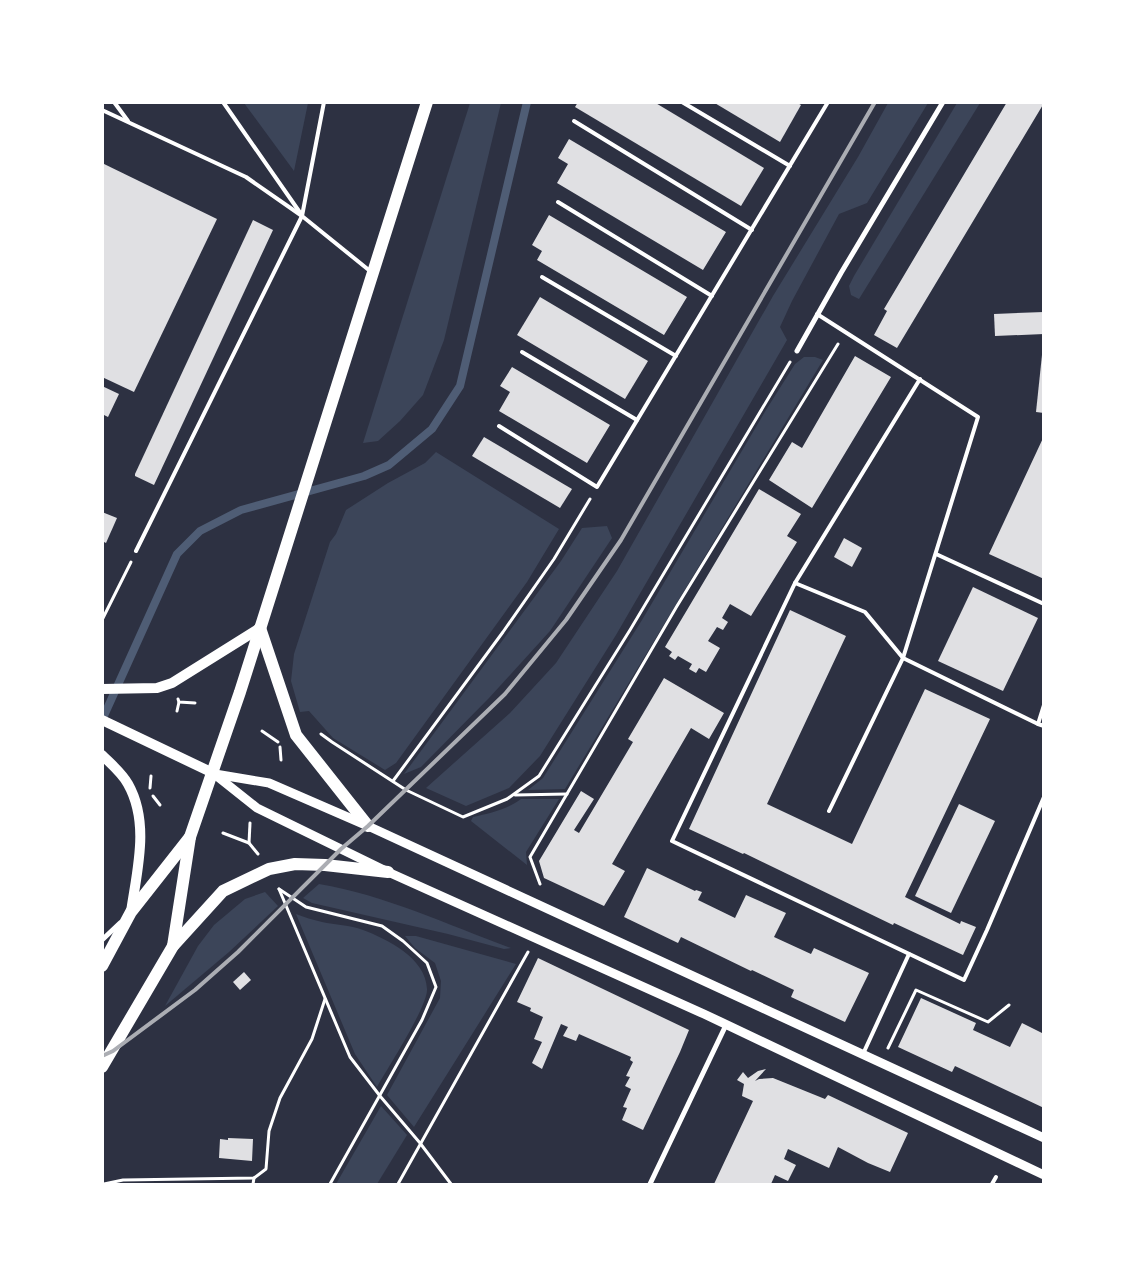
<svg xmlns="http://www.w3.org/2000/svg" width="1146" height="1287" viewBox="0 0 1146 1287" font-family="Poppins,sans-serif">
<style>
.green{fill:#3c4559}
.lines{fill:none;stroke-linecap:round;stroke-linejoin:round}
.stream{stroke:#4f5d75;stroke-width:8}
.building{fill:#e0e0e3}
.path{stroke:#fff;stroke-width:3}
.service{stroke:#fff;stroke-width:4}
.minor{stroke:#fff;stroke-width:5}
.tertiary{stroke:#fff;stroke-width:9}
.secondary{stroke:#fff;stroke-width:10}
.primary{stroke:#fff;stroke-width:12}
.rail{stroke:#abadb3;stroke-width:4}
</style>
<rect width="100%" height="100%" fill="#2d3142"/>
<g class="green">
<path d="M 244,103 L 308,103 L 294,171 Z"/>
<path d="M 470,103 L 501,103 L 444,340 L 423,395 L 400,421 L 378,441 L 363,443 Z"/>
<path d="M 888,103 L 928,103 L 867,203 L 839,214 L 792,301 L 780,327 L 787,340 L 616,635 L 540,756 L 509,788 L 466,806 L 426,788 L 510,713 L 556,663 L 617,571 L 773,296 L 858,157 Z"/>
<path d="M 957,103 L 980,103 L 859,299 L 851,295 L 849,286 L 854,276 Z"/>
<path d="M 804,357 L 815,357 L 823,360 L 565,789 L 528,790 L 543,778 L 642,620 L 766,410 L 795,364 Z"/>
<path d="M 436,452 L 559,529 L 527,582 L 396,763 L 385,770 L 333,738 L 309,711 L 300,712 L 291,681 L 294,654 L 330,542 L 336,534 L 346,510 L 388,483 L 425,463 Z"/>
<path d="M 607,526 L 612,538 L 550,631 L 489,698 L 421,767 L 404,774 L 561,561 L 582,528 Z"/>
<path d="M 521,799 L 559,799 L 526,852 L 527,865 L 471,821 L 473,817 C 490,813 506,810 521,799 Z"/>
<path d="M 319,884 C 385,895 448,925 511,948 L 504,949 L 448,934 L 312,903 L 303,898 Z"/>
<path d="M 265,892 L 278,906 L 229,952 L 165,1006 L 198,946 L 214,925 L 245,899 Z"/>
<path d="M 296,914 C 304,917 313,920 322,922 C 335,925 350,925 363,930 C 387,939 426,958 427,989 C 428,1006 387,1069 377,1087 L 355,1054 Z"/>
<path d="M 405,936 L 416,936 L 516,964 L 414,1127 L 387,1095 L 440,998 L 441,981 L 435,963 L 415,948 Z"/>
<path d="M 381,1106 L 407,1135 L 377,1184 L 336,1184 Z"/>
</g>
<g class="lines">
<path class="stream" d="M 102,720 L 177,554 L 200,531 L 241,510 L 364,476 L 389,465 L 432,429 L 460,386 L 527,102"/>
</g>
<g class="building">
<path d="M 578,102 L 654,102 L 764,168 L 741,206 L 575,107 Z"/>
<path d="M 713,102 L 796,102 L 801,105 L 780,142 Z"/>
<path d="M 1007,102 L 1044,103 L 897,348 L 874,335 L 887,311 L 884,309 Z"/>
<path d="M 569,139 L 726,232 L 703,270 L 557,183 L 568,164 L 558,158 Z"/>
<path d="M 102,163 L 217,219 L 134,392 L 102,377 Z"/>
<path d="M 549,215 L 687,297 L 664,335 L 537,260 L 542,251 L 532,245 Z"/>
<path d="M 253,220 L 273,230 L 154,485 L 135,476 L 135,474 Z"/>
<path d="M 540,297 L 648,361 L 625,399 L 517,335 Z"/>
<path d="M 1044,312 L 1044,334 L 995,336 L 994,314 Z"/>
<path d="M 1042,355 L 1044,356 L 1044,413 L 1036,412 Z"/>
<path d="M 855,356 L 891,377 L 812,508 L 769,480 L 792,442 L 802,448 Z"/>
<path d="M 512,367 L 610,425 L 587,463 L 499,411 L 510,392 L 500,386 Z"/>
<path d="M 102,386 L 119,394 L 108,417 L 102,414 Z"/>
<path d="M 1044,436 L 1044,579 L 989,554 Z"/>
<path d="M 484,437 L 572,489 L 560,508 L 472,456 Z"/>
<path d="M 759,489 L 801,514 L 787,536 L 797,542 L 751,616 L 730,604 L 722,618 L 728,622 L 723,630 L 717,627 L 708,641 L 720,648 L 706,672 L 699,668 L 696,673 L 689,669 L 692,664 L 678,656 L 675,660 L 669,656 L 672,652 L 665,647 Z"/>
<path d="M 102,512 L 117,518 L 106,543 L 102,541 Z"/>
<path d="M 844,538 L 862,548 L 852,567 L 834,557 Z"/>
<path d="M 973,587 L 1038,618 L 1003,691 L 938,661 Z"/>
<path d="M 790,610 L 846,636 L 767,804 L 852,844 L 925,689 L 990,719 L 905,897 L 960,924 L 961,921 L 976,927 L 963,955 L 894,923 L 893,925 L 744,853 L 743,854 L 689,829 Z"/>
<path d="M 664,678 L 724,713 L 709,739 L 691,728 L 612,864 L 625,871 L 604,906 L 544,878 L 539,861 L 581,791 L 594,799 L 574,830 L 579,833 L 633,742 L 628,739 Z"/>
<path d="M 959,804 L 995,821 L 951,913 L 915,896 Z"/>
<path d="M 647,868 L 695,891 L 696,890 L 702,892 L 698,900 L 735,918 L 746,895 L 786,913 L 774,937 L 811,954 L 814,948 L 869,973 L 845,1022 L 791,997 L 794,990 L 752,970 L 751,971 L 681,937 L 678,943 L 624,917 Z"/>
<path d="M 538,958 L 689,1030 L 680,1052 L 643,1130 L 622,1120 L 627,1108 L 623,1107 L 631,1089 L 625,1086 L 630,1077 L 626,1076 L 633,1062 L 630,1060 L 631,1057 L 579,1034 L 576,1041 L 563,1036 L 568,1027 L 561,1024 L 542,1069 L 532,1063 L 542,1042 L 534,1039 L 543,1017 L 530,1011 L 531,1008 L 517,1002 Z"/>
<path d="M 244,972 L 251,980 L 240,990 L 233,982 Z"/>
<path d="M 921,998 L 976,1023 L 973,1030 L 1010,1047 L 1022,1023 L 1044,1034 L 1044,1108 L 955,1066 L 952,1072 L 898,1047 Z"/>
<path d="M 766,1069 L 755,1081 L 759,1079 L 773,1078 L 825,1099 L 828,1095 L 908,1133 L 890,1172 L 868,1163 L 838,1147 L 829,1168 L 788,1149 L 784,1159 L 796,1165 L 788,1181 L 775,1175 L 771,1184 L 714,1184 L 753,1101 L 742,1096 L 744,1084 L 737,1080 L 743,1072 L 748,1078 L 758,1071 Z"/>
<path d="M 228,1138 L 253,1139 L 252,1161 L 219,1158 L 220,1139 L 228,1140 Z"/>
</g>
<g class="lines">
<g class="path">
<path d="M 102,620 L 131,562"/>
<path d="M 178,699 L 179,702 L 195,703"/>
<path d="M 177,711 L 179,702"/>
<path d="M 262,731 L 278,742"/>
<path d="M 321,734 L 332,742 L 406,790 L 463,817 L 507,799 L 539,776 L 630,630 L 790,362"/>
<path d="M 280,747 L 281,760"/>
<path d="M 393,781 L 503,632 L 554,559 L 590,499"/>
<path d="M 150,788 L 151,776"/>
<path d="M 515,795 L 567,794"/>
<path d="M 153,796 L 160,805"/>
<path d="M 223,833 L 249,843 L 258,854"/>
<path d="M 249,843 L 250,823"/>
<path d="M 540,884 L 530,857 L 677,606 L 838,344"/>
<path d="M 279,889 L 306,907 L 382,926 L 403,941 L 427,963 L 436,987 L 422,1020 L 330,1184"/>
<path d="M 279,889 L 350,1057 L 380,1096 L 420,1143 L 451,1184"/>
<path d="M 888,1048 L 916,990 L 988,1022 L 1009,1005"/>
<path d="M 104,1184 L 123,1180 L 254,1178 L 266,1169 L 269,1131 L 280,1098 L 312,1039 L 325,999"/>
<path d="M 253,1184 L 254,1178"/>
<path d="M 398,1184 L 528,952"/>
</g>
<g class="service">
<path d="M 114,102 L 128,121"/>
<path d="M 223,102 L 301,214"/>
<path d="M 682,102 L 790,166"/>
<path d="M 102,110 L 246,177 L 302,216 L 370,271"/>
<path d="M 574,121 L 752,230"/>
<path d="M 558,202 L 712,296"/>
<path d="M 542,277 L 676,356"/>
<path d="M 817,314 L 978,417 L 903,658"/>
<path d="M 522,352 L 637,420"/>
<path d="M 499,426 L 597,487 L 828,102"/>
<path d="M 136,551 L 302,216 L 324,102"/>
<path d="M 936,554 L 1044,604"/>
<path d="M 795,583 L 672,841 L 964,980 L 987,930 L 1044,797"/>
<path d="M 903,658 L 865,612 L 795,583 L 920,379"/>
<path d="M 1044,705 L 1038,724 L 1044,726"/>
<path d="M 829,811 L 903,658 L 1038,724"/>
<path d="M 863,1054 L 909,954"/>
<path d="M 992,1184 L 996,1177"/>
</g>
<g class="minor">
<path d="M 797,351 L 841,273 L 943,102"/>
<path d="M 102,940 L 120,923"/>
<path d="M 650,1184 L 726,1025"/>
</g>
<g class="tertiary">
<path d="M 213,773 L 257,808 L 388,872 L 704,1014 L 1044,1175"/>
<path d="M 215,774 L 269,783 L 368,826 L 1044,1138"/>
</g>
<g class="secondary">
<path d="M 102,689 L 157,688 L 172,683 L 260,628"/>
<path d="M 102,720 L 213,773"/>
<path d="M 102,755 C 111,764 122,773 128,784 C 150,823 137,870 131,912"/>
</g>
<g class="primary">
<path d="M 260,628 L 296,735 L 368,826"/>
<path d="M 173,946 L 190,837 L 240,692 L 427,102"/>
<path d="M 102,966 L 131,912 L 190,837"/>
<path d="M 102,1067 L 173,946 L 223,891 L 269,869 L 295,864 L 325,865 L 388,872"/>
</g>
<path class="rail" d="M 102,1056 L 113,1051 L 195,990 L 238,952 L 341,849 L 368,826 L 505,694 L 566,620 L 621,540 L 875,102"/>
</g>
<rect width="1146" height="1287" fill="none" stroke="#ffffff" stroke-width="208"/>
</svg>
